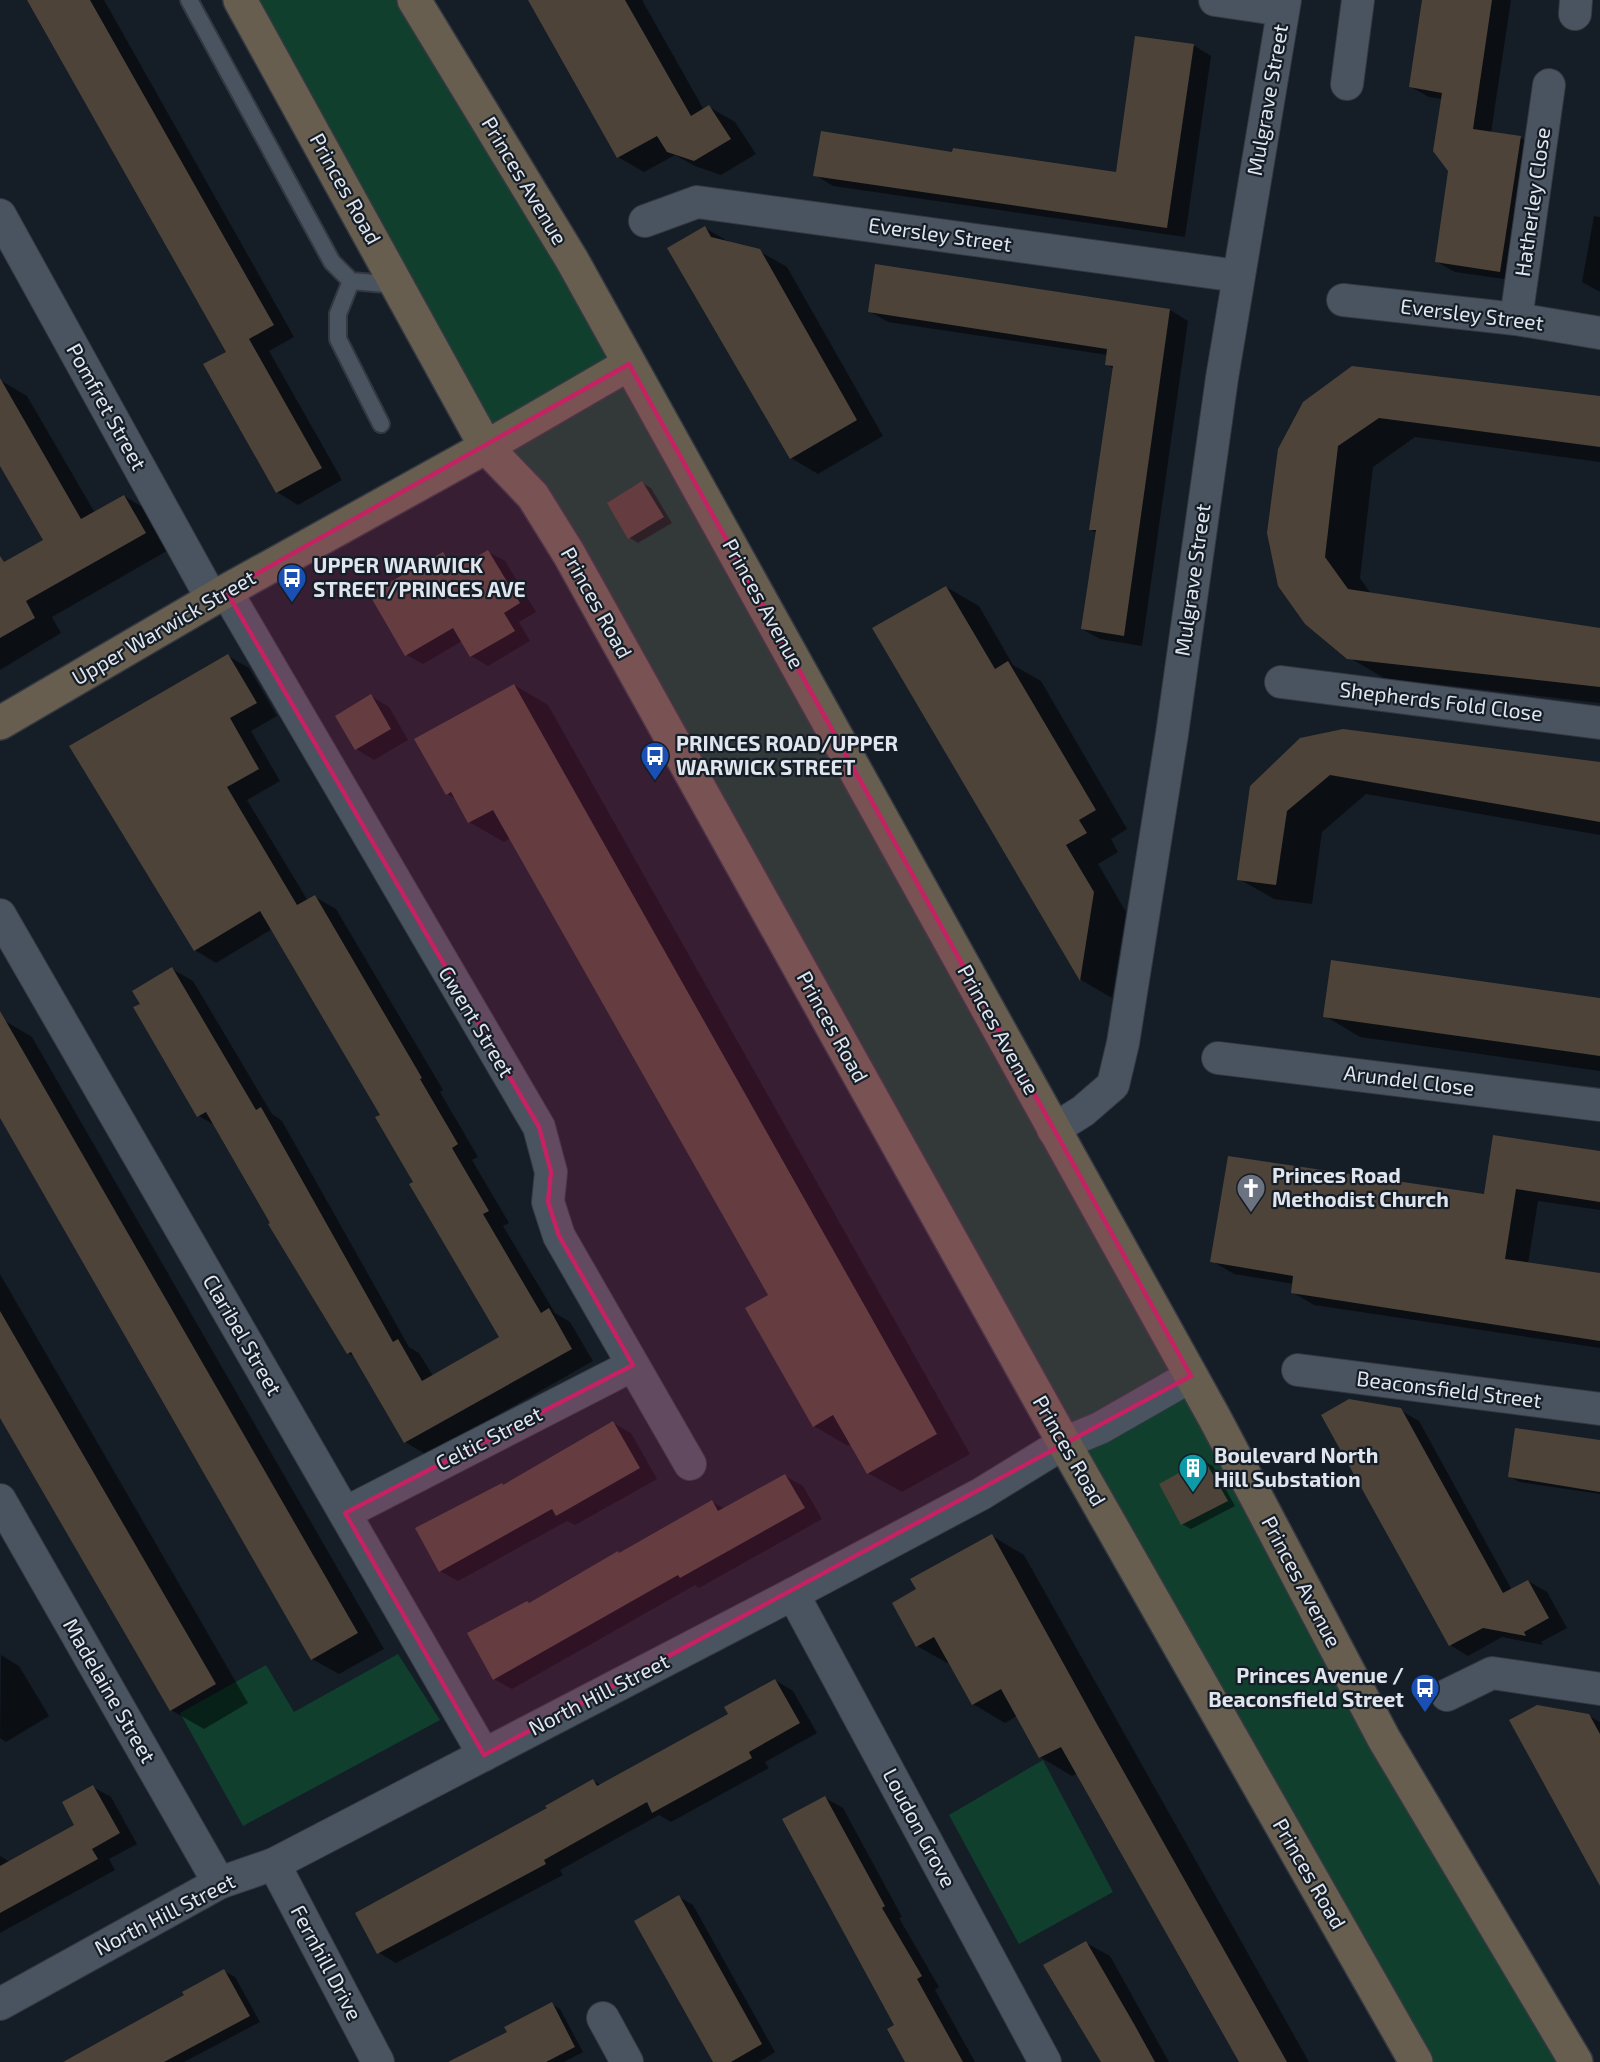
<svg xmlns="http://www.w3.org/2000/svg" width="1600" height="2062" viewBox="0 0 1600 2062" font-family="'Exo 2',sans-serif">
<style>
.green{fill:#103f2e}
.shadow{fill:#0007}
.building{fill:#4e4338}
.lines{fill:none;stroke-linecap:round;stroke-linejoin:round}
.lane-casing{stroke:#343841;stroke-width:20}
.street-casing{stroke:#343841;stroke-width:34}
.secondary-casing{stroke:#343841;stroke-width:36}
.lane{stroke:#4a5460;stroke-width:16}
.street{stroke:#4a5460;stroke-width:32}
.secondary{stroke:#675e4f;stroke-width:33}
.marked{fill:#c42262;fill-opacity:0.2;stroke:#c42262;stroke-width:4.5;stroke-linejoin:round}
.labels{text-anchor:middle;stroke-width:4.5;stroke-linejoin:round;paint-order:stroke}
.street-label{font-size:21px;fill:#e1e6ee;stroke:#151d27}
.poi-label{font-size:21px;font-weight:bold;fill:#e1e6ee;stroke:#151d27;text-anchor:start}
</style>
<rect width="100%" height="100%" fill="#151d27"/>
<g class="green">
<path d="M 240,0 L 414,0 L 1576,2062 L 1416,2062 Z"/>
<path d="M 398,1654 L 440,1720 L 243,1826 L 180,1713 L 266,1665 L 294,1712 Z"/>
<path d="M 1043,1760 L 1113,1892 L 1019,1944 L 949,1815 Z"/>
</g>
<g class="shadow">
<path d="M 29,0 L 104,0 L 294,337 L 269,351 L 342,480 L 298,505 L 277,492 L 228,352 Z"/>
<path d="M 530,0 L 642,0 L 704,110 L 709,107 L 735,122 L 756,154 L 721,175 L 695,166 L 675,155 L 644,172 L 618,157 Z"/>
<path d="M 1424,0 L 1511,0 L 1491,133 L 1521,138 L 1539,148 L 1518,281 L 1455,272 L 1437,262 L 1449,171 L 1442,99 L 1429,97 L 1411,87 Z"/>
<path d="M 1193,45 L 1211,56 L 1185,237 L 833,186 L 815,175 L 954,153 L 1117,174 Z"/>
<path d="M 1594,216 L 1600,217 L 1600,292 L 1582,282 Z"/>
<path d="M 705,228 L 731,243 L 759,251 L 787,267 L 883,436 L 818,474 L 791,458 Z"/>
<path d="M 1170,310 L 1188,321 L 1142,646 L 1100,639 L 1082,629 L 1097,533 L 1091,530 L 1114,369 L 1107,364 L 1108,355 L 888,322 L 869,311 Z"/>
<path d="M 0,380 L 27,396 L 95,513 L 124,496 L 151,512 L 172,548 L 52,617 L 61,633 L 0,670 L 0,586 L 45,541 L 0,463 Z"/>
<path d="M 1600,398 L 1600,462 L 1415,437 L 1373,467 L 1360,578 L 1371,594 L 1600,630 L 1600,703 L 1384,678 L 1348,657 L 1306,623 L 1304,403 Z"/>
<path d="M 642,483 L 651,488 L 672,523 L 638,543 L 630,538 Z"/>
<path d="M 488,552 L 505,561 L 536,612 L 519,622 L 530,641 L 488,666 L 471,656 L 462,641 L 423,664 L 407,655 L 443,553 L 462,567 Z"/>
<path d="M 946,587 L 979,606 L 1013,665 L 1041,681 L 1127,829 L 1111,839 L 1118,852 L 1098,864 L 1126,912 L 1112,998 L 1081,980 L 874,629 Z"/>
<path d="M 228,656 L 249,668 L 277,716 L 251,731 L 280,781 L 247,800 L 308,901 L 315,897 L 336,909 L 443,1090 L 440,1092 L 478,1157 L 472,1160 L 509,1223 L 503,1226 L 555,1313 L 570,1322 L 593,1361 L 427,1455 L 405,1442 L 355,1357 L 348,1353 L 216,1126 L 199,1116 L 136,1008 L 142,1005 L 172,969 L 193,981 L 272,1114 L 282,1121 L 409,1347 L 419,1353 L 433,1376 L 501,1337 L 415,1183 L 382,1115 L 272,929 L 216,963 L 195,950 Z"/>
<path d="M 514,685 L 548,705 L 970,1454 L 902,1492 L 868,1473 L 851,1444 L 848,1446 L 814,1426 L 770,1296 L 511,838 L 504,842 L 469,822 L 456,799 L 447,794 Z"/>
<path d="M 371,696 L 389,707 L 408,740 L 374,760 L 356,749 Z"/>
<path d="M 1300,740 L 1600,764 L 1600,835 L 1366,794 L 1322,832 L 1312,904 L 1274,899 L 1239,879 Z"/>
<path d="M 1600,1000 L 1600,1071 L 1360,1037 L 1325,1016 Z"/>
<path d="M 5,1021 L 32,1037 L 384,1649 L 339,1674 L 312,1659 L 0,1114 L 0,1024 Z"/>
<path d="M 1600,1152 L 1600,1210 L 1538,1201 L 1528,1264 L 1600,1275 L 1600,1348 L 1314,1305 L 1292,1292 L 1294,1284 L 1234,1274 L 1212,1261 L 1485,1196 Z"/>
<path d="M 0,1274 L 248,1703 L 204,1729 L 171,1710 L 0,1415 Z"/>
<path d="M 1400,1410 L 1419,1421 L 1512,1590 L 1528,1581 L 1547,1592 L 1567,1628 L 1541,1642 L 1543,1645 L 1502,1637 L 1468,1656 L 1450,1645 Z"/>
<path d="M 613,1423 L 631,1433 L 657,1479 L 575,1525 L 567,1521 L 458,1581 L 440,1571 L 504,1486 Z"/>
<path d="M 1600,1450 L 1600,1494 L 1519,1482 L 1509,1476 Z"/>
<path d="M 1204,1461 L 1213,1466 L 1235,1506 L 1191,1529 L 1182,1524 Z"/>
<path d="M 785,1476 L 803,1486 L 822,1519 L 699,1588 L 695,1585 L 512,1689 L 494,1679 L 530,1604 L 712,1502 L 725,1509 Z"/>
<path d="M 992,1536 L 1024,1555 L 1309,2062 L 1240,2062 L 1078,1773 L 1072,1776 L 1040,1757 L 1017,1716 L 1005,1723 L 973,1704 L 949,1664 L 917,1646 L 918,1590 Z"/>
<path d="M 1,1655 L 19,1666 L 49,1716 L 6,1742 L 0,1738 Z"/>
<path d="M 775,1680 L 793,1691 L 817,1733 L 765,1762 L 769,1768 L 671,1822 L 659,1815 L 560,1870 L 563,1875 L 396,1963 L 379,1953 L 549,1808 L 593,1781 L 601,1785 L 730,1714 Z"/>
<path d="M 1589,1716 L 1600,1722 L 1600,1883 Z"/>
<path d="M 93,1787 L 111,1797 L 137,1844 L 109,1859 L 115,1870 L 0,1933 L 0,1856 L 10,1862 L 76,1825 Z"/>
<path d="M 825,1798 L 843,1808 L 902,1917 L 899,1918 L 939,1987 L 935,1990 L 975,2062 L 907,2062 Z"/>
<path d="M 679,1897 L 693,1905 L 775,2052 L 759,2062 L 714,2062 Z"/>
<path d="M 1086,1943 L 1110,1956 L 1169,2062 L 1103,2062 Z"/>
<path d="M 224,1971 L 235,1977 L 260,2022 L 184,2062 L 63,2062 L 186,1996 Z"/>
<path d="M 552,2004 L 560,2009 L 583,2052 L 564,2062 L 451,2062 L 509,2032 Z"/>
</g>
<g class="building">
<path d="M 27,0 L 90,0 L 274,325 L 249,339 L 322,468 L 276,493 L 203,364 L 226,352 Z"/>
<path d="M 528,0 L 625,0 L 691,116 L 709,105 L 731,139 L 694,161 L 667,152 L 657,136 L 617,158 Z"/>
<path d="M 1422,0 L 1492,0 L 1473,129 L 1521,136 L 1500,272 L 1435,262 L 1448,171 L 1433,151 L 1442,93 L 1409,87 Z"/>
<path d="M 1135,36 L 1194,44 L 1167,228 L 813,176 L 821,131 L 952,152 L 953,148 L 1116,172 Z"/>
<path d="M 705,226 L 711,237 L 760,249 L 857,420 L 790,459 L 667,248 Z"/>
<path d="M 875,264 L 1170,309 L 1124,636 L 1081,629 L 1096,530 L 1089,530 L 1113,366 L 1105,365 L 1107,349 L 868,312 Z"/>
<path d="M 1352,366 L 1600,396 L 1600,447 L 1379,418 L 1338,446 L 1325,557 L 1348,589 L 1600,628 L 1600,687 L 1347,659 L 1305,624 L 1278,586 L 1267,533 L 1278,449 L 1303,402 Z"/>
<path d="M 0,378 L 81,519 L 124,495 L 146,533 L 26,601 L 35,618 L 0,638 L 0,556 L 4,562 L 43,540 L 0,466 Z"/>
<path d="M 642,481 L 664,517 L 628,539 L 607,503 Z"/>
<path d="M 488,550 L 520,603 L 504,613 L 515,631 L 470,657 L 453,628 L 405,656 L 369,594 L 443,552 L 454,570 Z"/>
<path d="M 946,586 L 995,669 L 1008,661 L 1096,810 L 1079,820 L 1087,833 L 1066,845 L 1094,892 L 1080,981 L 872,628 Z"/>
<path d="M 228,654 L 257,703 L 230,718 L 259,769 L 227,787 L 297,905 L 315,895 L 422,1078 L 420,1079 L 458,1144 L 452,1148 L 489,1211 L 483,1214 L 541,1313 L 549,1308 L 572,1349 L 404,1443 L 351,1352 L 347,1354 L 268,1224 L 270,1223 L 206,1112 L 197,1117 L 133,1007 L 140,1004 L 132,991 L 172,967 L 256,1110 L 261,1107 L 393,1342 L 398,1339 L 422,1381 L 499,1337 L 409,1184 L 413,1182 L 375,1117 L 380,1115 L 260,911 L 194,951 L 69,746 Z"/>
<path d="M 514,684 L 937,1434 L 867,1474 L 833,1415 L 813,1427 L 745,1308 L 768,1295 L 493,810 L 468,823 L 451,792 L 446,795 L 414,739 Z"/>
<path d="M 371,694 L 391,729 L 355,750 L 335,716 Z"/>
<path d="M 1343,729 L 1600,762 L 1600,822 L 1330,775 L 1287,811 L 1276,885 L 1237,880 L 1250,786 L 1300,738 Z"/>
<path d="M 1331,960 L 1600,998 L 1600,1056 L 1323,1017 Z"/>
<path d="M 0,1011 L 358,1633 L 311,1660 L 0,1118 Z"/>
<path d="M 1493,1135 L 1600,1151 L 1600,1202 L 1516,1189 L 1505,1259 L 1600,1273 L 1600,1341 L 1291,1293 L 1293,1276 L 1210,1262 L 1228,1156 L 1484,1194 Z"/>
<path d="M 0,1311 L 216,1684 L 170,1711 L 0,1418 Z"/>
<path d="M 1349,1399 L 1401,1408 L 1503,1593 L 1528,1580 L 1549,1618 L 1524,1632 L 1526,1636 L 1483,1628 L 1449,1646 L 1321,1415 Z"/>
<path d="M 613,1421 L 640,1468 L 556,1516 L 552,1509 L 439,1572 L 415,1528 L 502,1483 L 503,1485 Z"/>
<path d="M 1515,1428 L 1600,1440 L 1600,1492 L 1508,1477 Z"/>
<path d="M 1204,1459 L 1228,1501 L 1181,1525 L 1159,1484 Z"/>
<path d="M 785,1474 L 805,1508 L 680,1578 L 678,1575 L 493,1680 L 467,1633 L 527,1601 L 529,1603 L 618,1551 L 619,1553 L 712,1500 L 718,1511 Z"/>
<path d="M 992,1534 L 1098,1726 L 1287,2062 L 1239,2062 L 1061,1747 L 1039,1758 L 1001,1689 L 972,1705 L 934,1637 L 916,1647 L 892,1603 L 916,1589 L 910,1579 Z"/>
<path d="M 775,1679 L 800,1723 L 749,1752 L 752,1758 L 652,1813 L 647,1802 L 544,1860 L 546,1864 L 377,1954 L 355,1913 L 547,1808 L 545,1806 L 593,1779 L 597,1786 L 728,1714 L 724,1707 Z"/>
<path d="M 1537,1705 L 1589,1714 L 1600,1734 L 1600,1886 L 1509,1720 Z"/>
<path d="M 93,1785 L 120,1833 L 92,1849 L 98,1859 L 0,1913 L 0,1866 L 74,1825 L 62,1802 Z"/>
<path d="M 825,1796 L 885,1906 L 882,1908 L 922,1976 L 917,1979 L 963,2062 L 905,2062 L 887,2029 L 894,2025 L 782,1819 Z"/>
<path d="M 679,1895 L 762,2044 L 731,2062 L 713,2062 L 634,1921 Z"/>
<path d="M 1086,1941 L 1134,2024 L 1155,2062 L 1101,2062 L 1043,1965 Z"/>
<path d="M 224,1969 L 250,2016 L 164,2062 L 63,2062 L 184,1995 L 182,1992 Z"/>
<path d="M 552,2002 L 575,2047 L 546,2062 L 448,2062 L 507,2032 L 504,2027 Z"/>
</g>
<g class="lines">
<g class="lane-casing">
<g id="lane">
<path d="M 189,0 L 332,262 L 351,281 L 397,285"/>
<path d="M 351,281 L 338,314 L 338,339 L 381,424"/>
</g>
</g>
<g class="street-casing">
<g id="street">
<path d="M 1215,0 L 1283,10"/>
<path d="M 1575,14 L 1576,0"/>
<path d="M 1347,84 L 1358,0"/>
<path d="M 0,215 L 212,599"/>
<path d="M 645,221 L 697,202 L 1238,276"/>
<path d="M 1343,300 L 1516,319 L 1600,333"/>
<path d="M 1516,319 L 1549,85"/>
<path d="M 226,591 L 539,1127 L 551,1172 L 548,1202 L 559,1236 L 690,1464"/>
<path d="M 1281,682 L 1600,723"/>
<path d="M 0,915 L 484,1755"/>
<path d="M 1218,1058 L 1600,1105"/>
<path d="M 1053,1130 L 1083,1111 L 1113,1085 L 1123,1043 L 1172,734 L 1222,378 L 1285,0"/>
<path d="M 1298,1370 L 1600,1409"/>
<path d="M 0,1500 L 219,1883"/>
<path d="M 345,1513 L 633,1365"/>
<path d="M 793,1594 L 1045,2062"/>
<path d="M 1447,1695 L 1492,1673 L 1600,1689"/>
<path d="M 274,1864 L 378,2062"/>
<path d="M 0,2004 L 219,1883 L 274,1864 L 793,1594 L 981,1494 L 1064,1443 L 1100,1428 L 1191,1376"/>
<path d="M 603,2018 L 627,2062"/>
</g>
</g>
<g class="secondary-casing">
<g id="secondary">
<path d="M 240,0 L 486,447 L 533,496 L 569,554 L 1064,1443 L 1416,2062"/>
<path d="M 414,0 L 572,260 L 1214,1417 L 1384,1739 L 1576,2062"/>
<path d="M 0,723 L 226,591 L 486,447 L 629,364"/>
</g>
</g>
<use href="#lane" class="lane"/>
<use href="#street" class="street"/>
<use href="#secondary" class="secondary"/>
</g>
<path class="marked" d="M 629,364 L 1191,1376 L 484,1755 L 345,1513 L 633,1365 L 559,1236 L 548,1202 L 551,1172 L 539,1127 L 226,591 Z"/>
<defs>
<g id="bus-pin" transform="scale(1.5)"><path d="M0 17L-7.5 6A9.5 9.5 0 1 1 7.5 6Z" fill="#1a4fb4" stroke="#151d27"/><path d="M-5-6H5V4H4V6H2V4H-2V6H-4V4H-5ZM-3.5-4V0h7V-4ZM-3.5 1.2v1.5H-2V1.2ZM2 1.2v1.5H3.5V1.2Z" fill="#fff"/></g>
<g id="church-pin" transform="scale(1.5)"><path d="M0 17L-7.5 6A9.5 9.5 0 1 1 7.5 6Z" fill="#6b7280" stroke="#151d27"/><path d="M-1.2-6h2.4v3.5h3.3v2.4h-3.3V6h-2.4V-.1h-3.3v-2.4h3.3Z" fill="#fff"/></g>
<g id="building-pin" transform="scale(1.5)"><path d="M0 17L-7.5 6A9.5 9.5 0 1 1 7.5 6Z" fill="#0f9aa8" stroke="#151d27"/><path d="M-4-6H4V6H1V3H-1V6H-4ZM-2.5-4.3h1.7v1.8h-1.7ZM.8-4.3h1.7v1.8H.8ZM-2.5-1h1.7V.8h-1.7ZM.8-1h1.7V.8H.8Z" fill="#fff"/></g>
</defs>
<g fill-rule="evenodd">
<use href="#bus-pin" x="292" y="578"/>
<use href="#bus-pin" x="655" y="756"/>
<use href="#church-pin" x="1251" y="1188"/>
<use href="#building-pin" x="1193" y="1468"/>
<use href="#bus-pin" x="1425" y="1688"/>
</g>
<g class="labels">
<g class="street-label">
<text transform="translate(1268 100) rotate(-80)" y="7">Mulgrave Street</text>
<text transform="translate(524 181) rotate(59)" y="7">Princes Avenue</text>
<text transform="translate(345 189) rotate(61)" y="7">Princes Road</text>
<text transform="translate(1533 202) rotate(-82)" y="7">Hatherley Close</text>
<text transform="translate(940 235) rotate(8)" y="7">Eversley Street</text>
<text transform="translate(1472 315) rotate(7)" y="7">Eversley Street</text>
<text transform="translate(106 407) rotate(61)" y="7">Pomfret Street</text>
<text transform="translate(1193 580) rotate(-82)" y="7">Mulgrave Street</text>
<text transform="translate(596 603) rotate(61)" y="7">Princes Road</text>
<text transform="translate(763 604) rotate(61)" y="7">Princes Avenue</text>
<text transform="translate(164 628) rotate(-30)" y="7">Upper Warwick Street</text>
<text transform="translate(1441 702) rotate(7)" y="7">Shepherds Fold Close</text>
<text transform="translate(476 1022) rotate(59)" y="7">Gwent Street</text>
<text transform="translate(832 1027) rotate(61)" y="7">Princes Road</text>
<text transform="translate(998 1030) rotate(61)" y="7">Princes Avenue</text>
<text transform="translate(1409 1081) rotate(7)" y="7">Arundel Close</text>
<text transform="translate(242 1335) rotate(60)" y="7">Claribel Street</text>
<text transform="translate(1449 1390) rotate(7)" y="7">Beaconsfield Street</text>
<text transform="translate(489 1439) rotate(-27)" y="7">Celtic Street</text>
<text transform="translate(1069 1451) rotate(60)" y="7">Princes Road</text>
<text transform="translate(1301 1582) rotate(62)" y="7">Princes Avenue</text>
<text transform="translate(109 1691) rotate(60)" y="7">Madelaine Street</text>
<text transform="translate(599 1695) rotate(-27)" y="7">North Hill Street</text>
<text transform="translate(919 1828) rotate(62)" y="7">Loudon Grove</text>
<text transform="translate(1309 1874) rotate(60)" y="7">Princes Road</text>
<text transform="translate(165 1915) rotate(-27)" y="7">North Hill Street</text>
<text transform="translate(326 1963) rotate(62)" y="7">Fernhill Drive</text>
</g>
<g class="poi-label">
<text x="313" y="573">UPPER WARWICK<tspan x="313" dy="24">STREET/PRINCES AVE</tspan></text>
<text x="676" y="751">PRINCES ROAD/UPPER<tspan x="676" dy="24">WARWICK STREET</tspan></text>
<text x="1272" y="1183">Princes Road<tspan x="1272" dy="24">Methodist Church</tspan></text>
<text x="1214" y="1463">Boulevard North<tspan x="1214" dy="24">Hill Substation</tspan></text>
<text x="1404" y="1683" text-anchor="end">Princes Avenue /<tspan x="1404" dy="24">Beaconsfield Street</tspan></text>
</g>
</g>
</svg>
